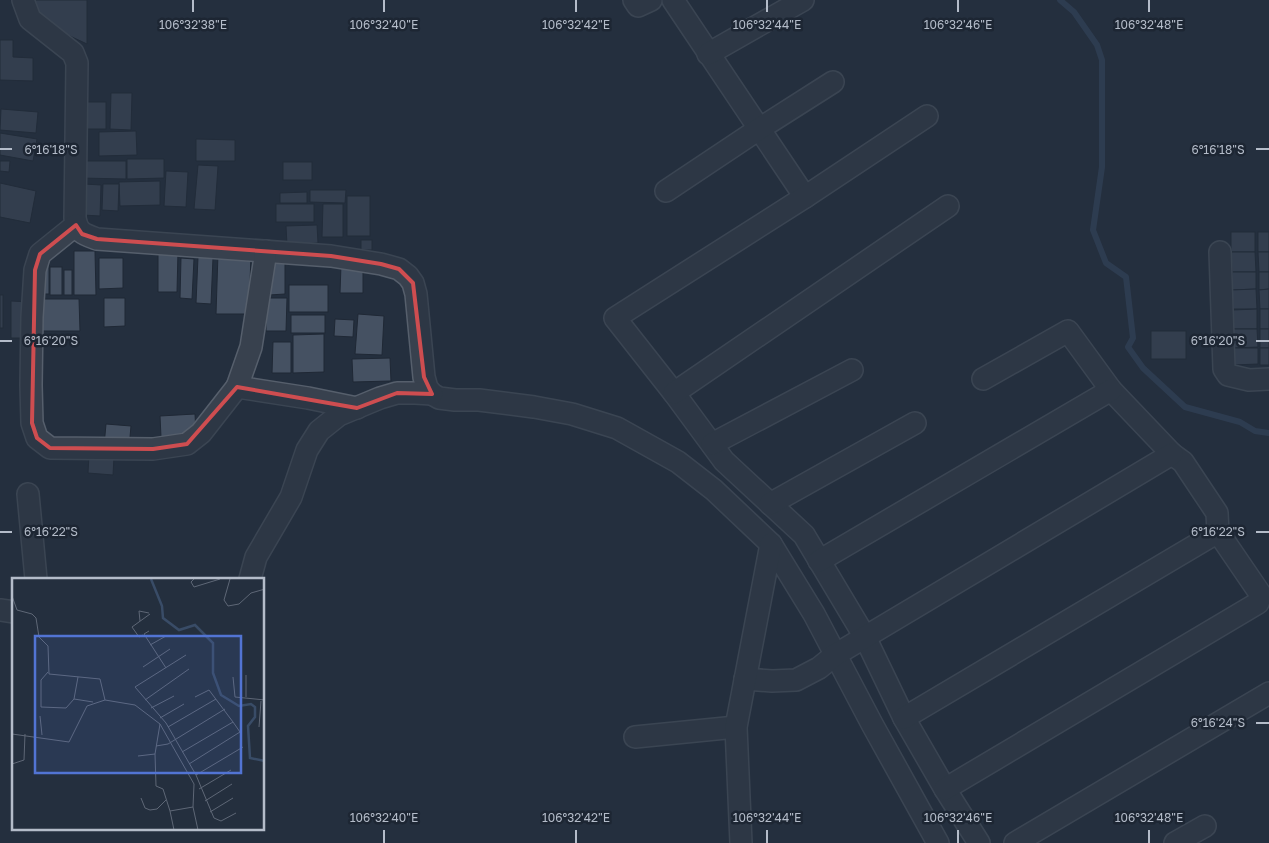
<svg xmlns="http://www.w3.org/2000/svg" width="1269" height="843" viewBox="0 0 1269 843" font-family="'Golos Text',sans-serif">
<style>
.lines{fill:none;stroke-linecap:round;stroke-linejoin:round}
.stream{stroke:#394c67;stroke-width:6}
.building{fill:#455162;stroke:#1f2835}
.minor-casing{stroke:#565f6c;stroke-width:24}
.minor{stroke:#38414e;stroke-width:21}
.marked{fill:none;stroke:#ce4d50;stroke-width:4;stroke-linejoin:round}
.ticks{fill:none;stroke:#b4bcc9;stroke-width:2}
.inset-river{fill:none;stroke:#394c67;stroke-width:2.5}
.inset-road{fill:none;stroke:#5e6776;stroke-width:1}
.view{fill:#5274d3;fill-opacity:0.15;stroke:#5274d3;stroke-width:2.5}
.inset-edge{fill:none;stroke:#b4bcc9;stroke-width:2.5}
.ticks-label{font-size:12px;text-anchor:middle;fill:#b4bcc9;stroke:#1d2633;stroke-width:5;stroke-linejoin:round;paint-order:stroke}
</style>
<rect width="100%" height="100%" fill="#242f3e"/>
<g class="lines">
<path class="stream" d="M 1060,0 L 1074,12 L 1097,45 L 1102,60 L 1102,167 L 1093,230 L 1106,263 L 1126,277 L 1133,338 L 1128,347 L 1143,368 L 1185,407 L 1240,422 L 1255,431 L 1269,433"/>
</g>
<g class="building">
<path d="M 33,0 L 87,0 L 87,44 L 55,29 L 33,15 Z"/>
<path d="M 0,40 L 13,40 L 13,57 L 33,58 L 33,81 L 0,80 Z"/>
<path d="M 111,93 L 132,93 L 131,130 L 110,129 Z"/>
<rect x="85" y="102" width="21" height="27"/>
<path d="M 1,109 L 38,112 L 36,133 L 0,130 Z"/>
<path d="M 136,131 L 137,155 L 99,156 L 99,132 Z"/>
<path d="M 0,133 L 37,139 L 33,161 L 0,155 Z"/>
<path d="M 196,139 L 235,140 L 235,161 L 196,161 Z"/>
<path d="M 127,159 L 164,159 L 164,178 L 127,179 Z"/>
<path d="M 0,161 L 10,161 L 9,172 L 0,171 Z"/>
<path d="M 82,161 L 126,161 L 126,179 L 81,178 Z"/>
<rect x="283" y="162" width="29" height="18"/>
<path d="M 198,165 L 218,166 L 215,210 L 194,209 Z"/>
<path d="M 166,171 L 188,172 L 186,207 L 164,206 Z"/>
<path d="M 160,181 L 160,205 L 120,206 L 119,182 Z"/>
<path d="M 0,183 L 36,191 L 30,223 L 0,217 Z"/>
<path d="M 84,184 L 101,185 L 100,216 L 83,215 Z"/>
<path d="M 103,184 L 119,184 L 118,211 L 102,210 Z"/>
<path d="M 310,190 L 346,190 L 345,203 L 310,202 Z"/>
<path d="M 307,192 L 307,203 L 280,203 L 280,193 Z"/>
<rect x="347" y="196" width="23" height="40"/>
<rect x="276" y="204" width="38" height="18"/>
<path d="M 323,204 L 343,204 L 343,237 L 322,237 Z"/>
<path d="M 317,225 L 318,243 L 287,245 L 286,226 Z"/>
<rect x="1231" y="232" width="24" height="20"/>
<rect x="1258" y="232" width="11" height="20"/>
<rect x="361" y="240" width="11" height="10"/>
<path d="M 74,251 L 95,251 L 96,295 L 74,295 Z"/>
<path d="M 158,252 L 178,252 L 177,292 L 158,292 Z"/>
<path d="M 1231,252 L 1255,252 L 1256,272 L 1232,272 Z"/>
<path d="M 1258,252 L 1269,252 L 1269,272 L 1259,272 Z"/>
<path d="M 218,253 L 251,254 L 249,314 L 216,314 Z"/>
<path d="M 198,257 L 213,258 L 211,304 L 196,303 Z"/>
<path d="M 99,258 L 123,258 L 123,288 L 99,289 Z"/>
<path d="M 181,258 L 194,259 L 192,299 L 180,298 Z"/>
<path d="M 268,260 L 285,260 L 285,294 L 269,295 Z"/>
<path d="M 39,263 L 49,263 L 49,294 L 38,294 Z"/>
<path d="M 341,265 L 363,265 L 363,293 L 340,293 Z"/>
<rect x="50" y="267" width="12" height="28"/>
<rect x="64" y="270" width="8" height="25"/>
<path d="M 1232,272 L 1256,272 L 1256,289 L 1232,290 Z"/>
<path d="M 1259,272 L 1269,272 L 1269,289 L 1259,290 Z"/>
<rect x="289" y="285" width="39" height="27"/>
<path d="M 1256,289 L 1257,309 L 1233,309 L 1232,290 Z"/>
<path d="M 1269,289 L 1269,309 L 1260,309 L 1259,290 Z"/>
<rect x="0" y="295" width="3" height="33"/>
<path d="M 104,298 L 125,298 L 125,326 L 104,327 Z"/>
<path d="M 266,298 L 287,298 L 286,331 L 266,331 Z"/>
<path d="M 40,299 L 79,299 L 80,331 L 40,331 Z"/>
<path d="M 11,301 L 29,302 L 29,338 L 11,338 Z"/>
<path d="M 1257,309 L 1257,329 L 1233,329 L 1233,310 Z"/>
<rect x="1260" y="309" width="9" height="20"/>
<path d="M 358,314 L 384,316 L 382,355 L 355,354 Z"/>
<rect x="291" y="315" width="34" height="18"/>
<path d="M 335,319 L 354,320 L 353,337 L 334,336 Z"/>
<path d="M 1233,329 L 1257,329 L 1258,347 L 1233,348 Z"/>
<rect x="1260" y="329" width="9" height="19"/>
<rect x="1151" y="331" width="35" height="28"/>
<path d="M 324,334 L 324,372 L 293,373 L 293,335 Z"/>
<path d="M 273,342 L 291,342 L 291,373 L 272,373 Z"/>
<path d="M 1233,348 L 1258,348 L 1258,364 L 1233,365 Z"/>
<rect x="1260" y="348" width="9" height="17"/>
<path d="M 390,358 L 391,381 L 353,382 L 352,359 Z"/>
<path d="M 195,414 L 196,435 L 161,437 L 160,416 Z"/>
<path d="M 106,424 L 131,426 L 129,448 L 104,446 Z"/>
<path d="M 89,455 L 114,457 L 113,475 L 88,473 Z"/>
</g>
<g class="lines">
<g class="minor-casing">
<g id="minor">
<path d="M 23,0 L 30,19 L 73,53 L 77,63 L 75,218 C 78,233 83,234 97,239 L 331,256 L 381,264 L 399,269 L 408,276 L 413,283 L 416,294 L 424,377 L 427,388 L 432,394 L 439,398 L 455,400 L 479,400 L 534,407 L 572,414 L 617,428 L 678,462 L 714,490 L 771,544 L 814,614 L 872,724 L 938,843"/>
<path d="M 634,0 L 638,6 L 651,0"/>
<path d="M 673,0 L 805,197"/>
<path d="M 708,54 L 803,0"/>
<path d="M 927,116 L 805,197 L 615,318 L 674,393 L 724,461 L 804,535 L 865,637 L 904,718 L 945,789 L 979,843"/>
<path d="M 666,191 L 759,129 L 833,82"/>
<path d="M 76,225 L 40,254 L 35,270 L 32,317 L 31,385 L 32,423 L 37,438 L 50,448 L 153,449 L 187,444 L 201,433 L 237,387"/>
<path d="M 266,251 L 251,347 L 237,387 L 308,398 L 357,408"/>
<path d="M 1220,252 L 1224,369 L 1228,375 L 1249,380 L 1269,379"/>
<path d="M 983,379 L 1068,331 L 1111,390 L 1172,454 L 1183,462 L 1217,513 L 1218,532"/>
<path d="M 674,393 L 948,206"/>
<path d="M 712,444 L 852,370"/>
<path d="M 28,494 L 36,579"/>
<path d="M 770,504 L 915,423"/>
<path d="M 819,561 L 1111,390"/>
<path d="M 250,579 L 256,557 L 291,497 L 307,450 L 319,431 L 339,415 L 380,398 L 397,393 L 415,393 L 432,394"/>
<path d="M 0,610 L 14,612"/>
<path d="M 745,679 L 772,681 L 796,680 L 819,668 L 835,655 L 1172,454"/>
<path d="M 904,718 L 1218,532 L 1261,595 L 1258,603 L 945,789"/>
<path d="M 635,737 L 736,727"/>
<path d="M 741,843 L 736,727 L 771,544"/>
<path d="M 1015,843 L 1269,693"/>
<path d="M 1175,843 L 1205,826"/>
</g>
</g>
<use href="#minor" class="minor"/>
</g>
<path d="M0 0H1269V843H0ZM 76,225 L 82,234 L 97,239 L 331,256 L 381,264 L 399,269 L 413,283 L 424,377 L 432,394 L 397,393 L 357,408 L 237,387 L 187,444 L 153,449 L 50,448 L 37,438 L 32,423 L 35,270 L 40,254 Z" fill="#242f3e" fill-opacity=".55" fill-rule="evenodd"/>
<path class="marked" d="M 76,225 L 82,234 L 97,239 L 331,256 L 381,264 L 399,269 L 413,283 L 424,377 L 432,394 L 397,393 L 357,408 L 237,387 L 187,444 L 153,449 L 50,448 L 37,438 L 32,423 L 35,270 L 40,254 Z"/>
<path class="ticks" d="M 193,0 L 193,12M 384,0 L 384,12M 576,0 L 576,12M 767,0 L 767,12M 958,0 L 958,12M 1149,0 L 1149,12M 0,149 L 12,149M 1256,149 L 1269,149M 0,341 L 12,341M 1256,341 L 1269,341M 0,532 L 12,532M 1256,532 L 1269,532M 1256,723 L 1269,723M 384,830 L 384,843M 576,830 L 576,843M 767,830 L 767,843M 958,830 L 958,843M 1149,830 L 1149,843"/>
<g transform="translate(12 578)">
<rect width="252" height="252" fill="#242f3e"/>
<path class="inset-river" d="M 139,1 L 150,28 L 151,40 L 167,52 L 183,47 L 201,65 L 201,95 L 209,117 L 227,128 L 239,126 L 243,129 L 243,139 L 236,148 L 238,180 L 253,183"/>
<path class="inset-road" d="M 182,1 L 179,4 L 182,9 L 208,1M 218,1 L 212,22 L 216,28 L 227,26 L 239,15 L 253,11M 0,18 L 5,32 L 20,36 L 24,40 L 27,59 L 36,68 L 37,96 L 88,101 L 93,122 L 123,127 L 148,146 L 182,206 L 181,229 L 186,252M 128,43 L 127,33 L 137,35M 137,53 L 132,56 L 154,90M 131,57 L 127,59 L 120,49 L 138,36M 138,67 L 154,58M 174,77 L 123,109 L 154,145 L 184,197 L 202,240 L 209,243 L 224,235M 131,89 L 158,71M 36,94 L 29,102 L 29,129 L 54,130 L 62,121M 234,97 L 234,119M 66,99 L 62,121 L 81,124M 221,99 L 223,119 L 253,122M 183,119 L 197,112 L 221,144M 133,122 L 177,91M 139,130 L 162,118M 28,138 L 30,157M 148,140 L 172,126M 148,146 L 143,176 L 144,208 L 151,211 L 158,233M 156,149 L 204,121M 247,149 L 249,123M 0,156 L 57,164 L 75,128 L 93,122M 144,168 L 156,166 L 213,131M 170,174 L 221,144 L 228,154 L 177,186M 126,178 L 143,176M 0,186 L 12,182 L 13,156M 184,197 L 231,169M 187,211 L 219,192M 129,220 L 133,230 L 138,232 L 145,231 L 154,222M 193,223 L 220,206M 198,234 L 221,220M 162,252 L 158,233 L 181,229"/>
<path class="view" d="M 23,58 L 229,58 L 229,195 L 23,195 Z"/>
<rect width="252" height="252" class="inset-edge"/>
</g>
<g class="ticks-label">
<text x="193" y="29">106°32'38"E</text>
<text x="384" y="29">106°32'40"E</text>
<text x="576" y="29">106°32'42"E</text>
<text x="767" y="29">106°32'44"E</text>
<text x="958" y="29">106°32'46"E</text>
<text x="1149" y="29">106°32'48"E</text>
<text x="51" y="154">6°16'18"S</text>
<text x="1218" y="154">6°16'18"S</text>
<text x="51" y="345">6°16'20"S</text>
<text x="1218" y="345">6°16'20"S</text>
<text x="51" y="536">6°16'22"S</text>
<text x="1218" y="536">6°16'22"S</text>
<text x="1218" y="727">6°16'24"S</text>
<text x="384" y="822">106°32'40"E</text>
<text x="576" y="822">106°32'42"E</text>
<text x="767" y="822">106°32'44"E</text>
<text x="958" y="822">106°32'46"E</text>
<text x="1149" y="822">106°32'48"E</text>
</g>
</svg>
